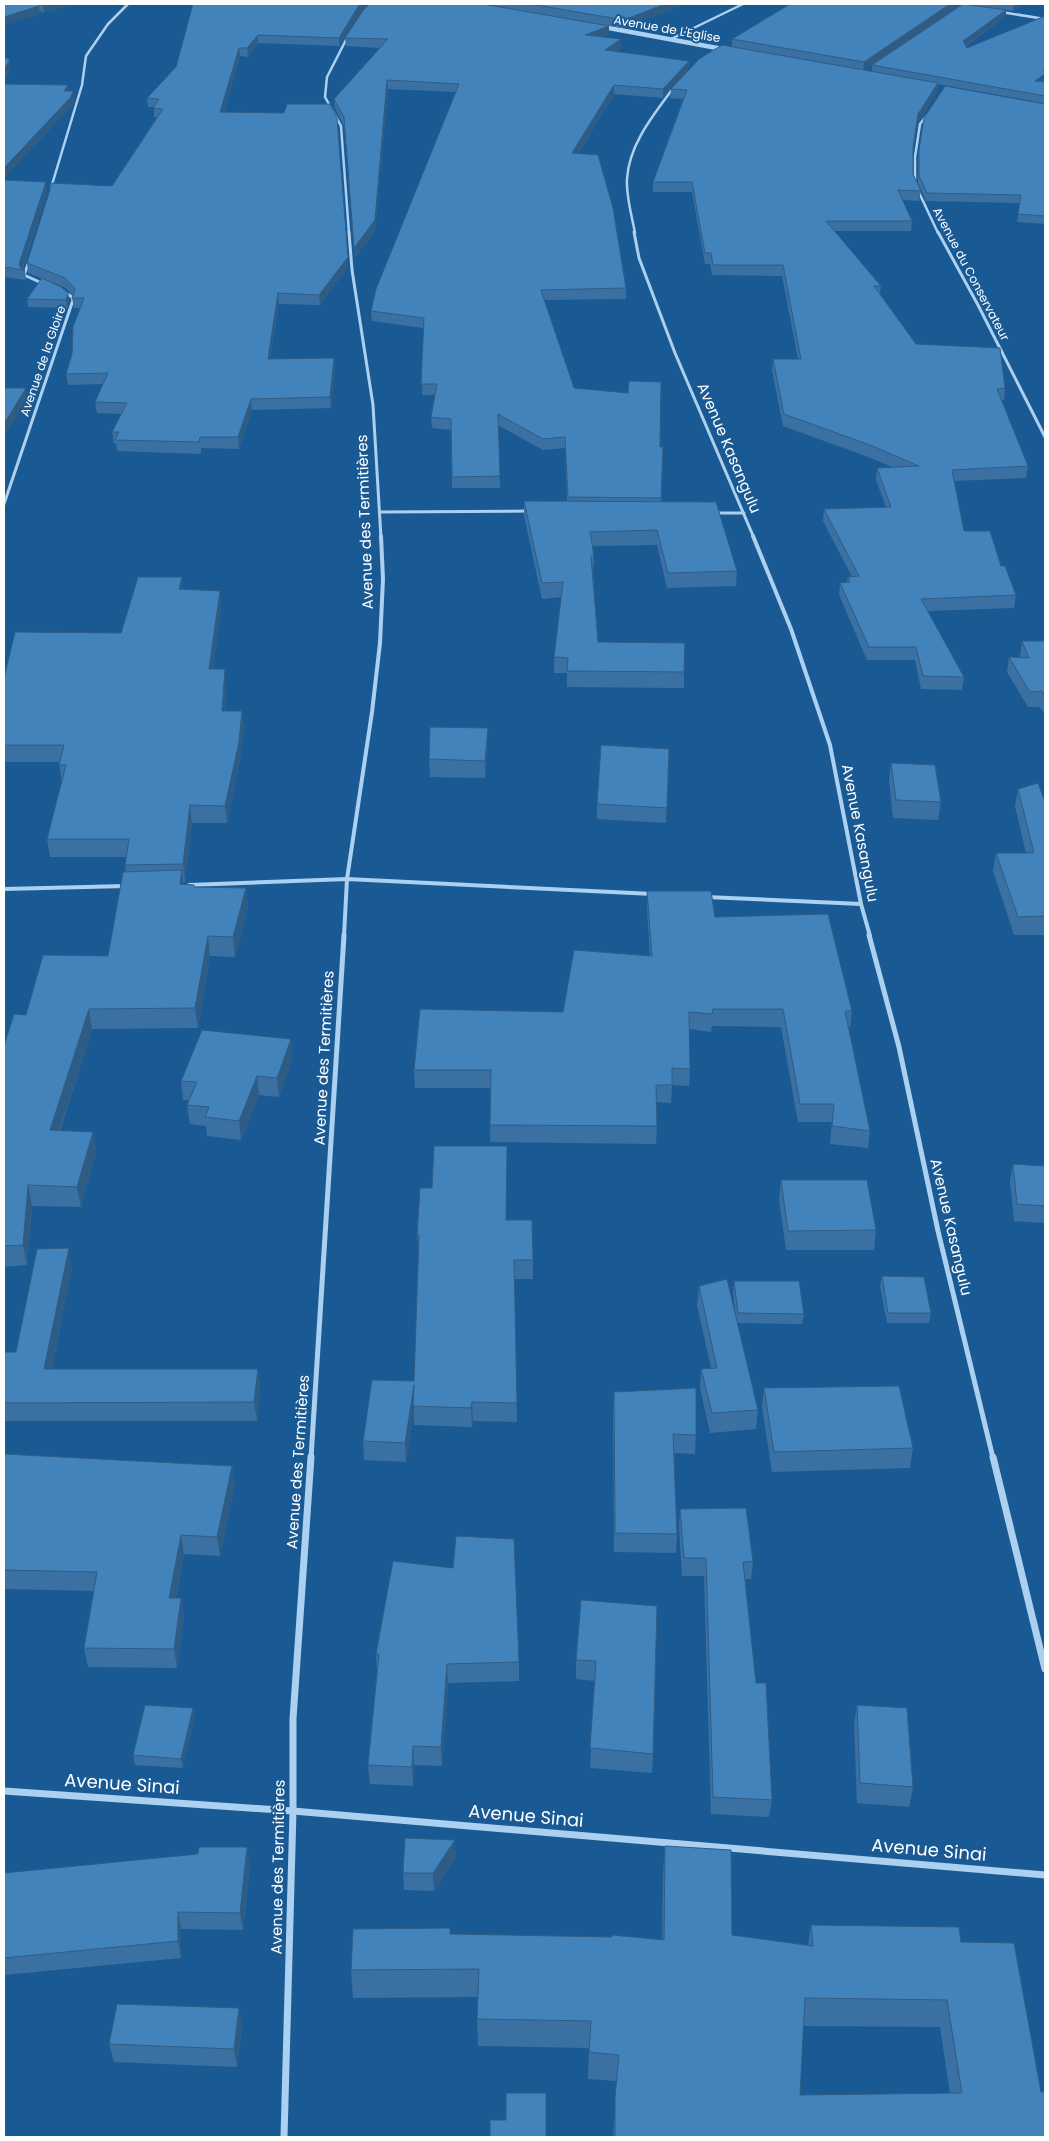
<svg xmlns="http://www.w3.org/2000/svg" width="1049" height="2141" viewBox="0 0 1049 2141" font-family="Poppins,sans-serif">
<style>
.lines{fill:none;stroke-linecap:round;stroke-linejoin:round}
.minor-far4{stroke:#acd0f0;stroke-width:2.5}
.minor-far3{stroke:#acd0f0;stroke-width:3}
.minor-far2{stroke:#acd0f0;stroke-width:4}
.minor-far1{stroke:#acd0f0;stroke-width:5}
.minor{stroke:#acd0f0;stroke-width:7}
.tertiary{stroke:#acd0f0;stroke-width:4.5}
.wall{fill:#3a71a2;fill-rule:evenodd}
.shaded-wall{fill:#2f5c84}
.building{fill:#4383bc;stroke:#2f5c84;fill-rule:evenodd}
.labels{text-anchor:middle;stroke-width:4;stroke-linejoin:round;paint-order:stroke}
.far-street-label{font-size:12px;fill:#fff;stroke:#1a5a94}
.street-label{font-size:15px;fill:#fff;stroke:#1a5a94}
.near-street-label{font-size:18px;fill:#fff;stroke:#1a5a94}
</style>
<rect width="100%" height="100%" fill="#1a5a94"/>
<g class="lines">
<g class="minor-far4">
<path d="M 1001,12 L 1045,19"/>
<path d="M 348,36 L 327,77 L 325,97 L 341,126 L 349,233"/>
<path d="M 671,39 L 743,4"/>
<path d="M 927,115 L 920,124 L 915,157 L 915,184 L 938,233"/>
<path d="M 51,188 L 82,85 L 86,56 L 108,24 L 128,4"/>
<path d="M 635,233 C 632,216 626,197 627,179 C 629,144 654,114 674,87"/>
</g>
<g class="minor-far3">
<path d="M 349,232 L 352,270 L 373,405 L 381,538"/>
<path d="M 634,232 L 639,258 L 675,353 L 754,538"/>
<path d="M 938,232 L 978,305 L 1045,437"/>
<path d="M 30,259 L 24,275 L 44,284"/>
<path d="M 4,504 L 73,300 L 72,297 L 61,290"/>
<path d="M 381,512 L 530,511"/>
<path d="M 714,513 L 744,513"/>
</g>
<g class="minor-far2">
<path d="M 753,536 L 791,629 L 830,745 L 861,904 L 870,936"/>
<path d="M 189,885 L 347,879 L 653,894"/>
<path d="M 4,889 L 126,886"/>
<path d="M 706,897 L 861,904"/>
<path d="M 344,936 L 347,879 L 372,712 L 380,643 L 383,579 L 381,536"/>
</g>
<g class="minor-far1">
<path d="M 869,935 L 899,1047 L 938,1231 L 993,1458"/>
<path d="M 311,1458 L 344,935"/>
</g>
<g class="minor">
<path d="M 993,1457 L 1045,1669"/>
<path d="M 4,1791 L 293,1811 L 1045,1875"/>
<path d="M 284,2137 L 293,1811 L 293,1719 L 311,1457"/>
</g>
<path class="tertiary" d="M 598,26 L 728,50"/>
</g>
<g class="wall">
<path d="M 4,4 L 73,4 L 44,13 L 40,11 L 40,14 L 4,25 Z"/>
<path d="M 193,4 L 685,4 L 623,28 L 609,26 L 609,34 L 602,37 L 621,47 L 615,52 L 689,61 L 688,69 L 663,98 L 614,94 L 578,154 L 626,288 L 626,299 L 544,300 L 574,388 L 660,447 L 663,447 L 661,502 L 737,571 L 736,586 L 667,588 L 657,545 L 592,546 L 594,556 L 593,571 L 598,642 L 684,672 L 684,688 L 567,687 L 567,673 L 554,673 L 554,657 L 562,597 L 542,599 L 524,516 L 524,501 L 567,501 L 565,448 L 543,450 L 498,425 L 500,488 L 452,488 L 451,430 L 432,428 L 431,417 L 435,395 L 422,395 L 423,328 L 372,321 L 371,311 L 456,92 L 388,89 L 375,230 L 355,258 L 344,126 L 335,108 L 334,99 L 380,48 L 346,46 L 345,38 L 363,11 L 360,13 L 339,46 L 258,43 L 248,57 L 240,56 L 224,112 L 348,267 L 320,305 L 279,304 L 270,359 L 334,358 L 335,369 L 331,408 L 252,410 L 239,449 L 201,448 L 201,454 L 117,451 L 116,444 L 114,443 L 112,432 L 122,414 L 97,413 L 95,402 L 103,384 L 68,385 L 66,374 L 72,354 L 80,308 L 74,308 L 72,298 L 73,296 L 66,288 L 28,273 L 27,263 L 112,186 L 157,117 L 154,117 L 154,107 L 148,107 L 147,98 L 176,67 Z"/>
<path d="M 961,4 L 864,70 L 872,71 L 872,65 L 969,4 L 1023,4 L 1013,11 L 1006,10 L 1006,16 L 966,46 L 967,48 L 1045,16 L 1045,80 L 1043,82 L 1045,82 L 1045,224 L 1017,222 L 1020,203 L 926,201 L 918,183 L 918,157 L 924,118 L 1032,101 L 938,84 L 937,92 L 917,124 L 913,150 L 913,174 L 921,191 L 919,201 L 902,200 L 912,221 L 911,231 L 834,231 L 881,286 L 880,294 L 916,344 L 1005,388 L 1004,400 L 1001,400 L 1028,466 L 1026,478 L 954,481 L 964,531 L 1001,566 L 1016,595 L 1014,608 L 928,611 L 964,677 L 962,690 L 921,689 L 915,660 L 867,660 L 839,595 L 840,583 L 847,582 L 848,577 L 852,577 L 823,521 L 824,509 L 886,507 L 876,480 L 877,468 L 892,467 L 868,457 L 783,426 L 772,370 L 773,359 L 798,359 L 782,276 L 712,275 L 710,264 L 705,264 L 692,192 L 653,192 L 653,182 L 683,99 L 670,98 L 671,89 L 732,47 L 732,39 Z"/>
<path d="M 4,180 L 47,192 L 23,268 L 25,270 L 26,280 L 4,277 Z"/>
<path d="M 68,293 L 69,301 L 67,308 L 28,307 L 27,299 Z"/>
<path d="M 184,589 L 220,591 L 221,607 L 213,669 L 226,686 L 225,711 L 242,711 L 244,728 L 240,760 L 227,823 L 192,823 L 185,882 L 183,882 L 183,884 L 194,887 L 246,888 L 248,908 L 235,957 L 210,956 L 198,1028 L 92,1029 L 60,1131 L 93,1132 L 96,1152 L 81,1207 L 32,1206 L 27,1265 L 4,1267 L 4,1046 L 26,1015 L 108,956 L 126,871 L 125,865 L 126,857 L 50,857 L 47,839 L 62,782 L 59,765 L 60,762 L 4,762 L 4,678 L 121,633 Z"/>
<path d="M 1022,641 L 1045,641 L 1045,713 L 1044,713 L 1040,707 L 1028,707 L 1007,672 L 1009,657 L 1020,657 Z"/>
<path d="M 488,746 L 485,778 L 430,777 L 429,759 Z"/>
<path d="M 669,749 L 666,823 L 597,819 L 597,804 Z"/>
<path d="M 891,763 L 941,802 L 938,820 L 893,818 L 889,780 Z"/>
<path d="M 1018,789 L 1045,802 L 1045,935 L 1014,935 L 993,871 L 996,853 L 1026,853 L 1015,806 Z"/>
<path d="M 647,891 L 715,917 L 852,1011 L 850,1028 L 849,1028 L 870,1131 L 868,1148 L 830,1144 L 832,1122 L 798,1122 L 781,1027 L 712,1026 L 711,1032 L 689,1029 L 690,1069 L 689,1086 L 672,1085 L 671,1103 L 656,1102 L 657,1126 L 656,1144 L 490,1142 L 491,1088 L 415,1088 L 414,1070 L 563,1012 L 650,956 L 647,908 Z"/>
<path d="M 293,1058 L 279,1097 L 259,1095 L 241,1140 L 207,1136 L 206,1126 L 190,1124 L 187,1105 L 189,1100 L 183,1100 L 181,1081 Z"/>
<path d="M 507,1146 L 506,1220 L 533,1260 L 533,1279 L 514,1279 L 517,1422 L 473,1421 L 472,1427 L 414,1425 L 414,1413 L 406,1462 L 364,1460 L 363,1441 L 414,1381 L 419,1254 L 417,1235 L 432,1188 Z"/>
<path d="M 1013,1164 L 1045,1166 L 1045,1223 L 1014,1221 L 1010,1181 Z"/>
<path d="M 781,1180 L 876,1230 L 874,1250 L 786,1250 L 779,1200 Z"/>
<path d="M 72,1267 L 52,1369 L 258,1369 L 260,1387 L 257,1421 L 4,1421 L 4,1352 L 16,1352 Z"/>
<path d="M 882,1276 L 931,1313 L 929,1323 L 887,1323 L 880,1286 Z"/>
<path d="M 734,1281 L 804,1314 L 802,1324 L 737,1323 L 758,1410 L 756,1429 L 710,1433 L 700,1388 L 701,1369 L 711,1368 L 697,1305 L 699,1286 L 736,1320 L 733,1291 Z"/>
<path d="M 764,1388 L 913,1448 L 910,1468 L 772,1472 L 762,1407 Z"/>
<path d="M 614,1392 L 696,1435 L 695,1454 L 674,1453 L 677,1534 L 676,1553 L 614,1552 L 613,1411 Z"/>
<path d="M 4,1454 L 232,1466 L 235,1485 L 220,1556 L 184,1554 L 176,1598 L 181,1598 L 184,1617 L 177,1668 L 88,1667 L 84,1648 L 94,1591 L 5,1589 L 4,1583 Z"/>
<path d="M 680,1509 L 753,1561 L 751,1579 L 745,1579 L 756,1683 L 772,1800 L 769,1817 L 711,1814 L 704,1576 L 682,1576 L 679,1527 Z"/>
<path d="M 657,1606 L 653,1754 L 652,1773 L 590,1768 L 595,1681 L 576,1679 L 576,1660 Z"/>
<path d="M 376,1654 L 519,1662 L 519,1681 L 448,1683 L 442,1766 L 414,1765 L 413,1786 L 370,1784 L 368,1765 L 377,1672 Z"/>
<path d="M 857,1705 L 913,1787 L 909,1807 L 857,1803 L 854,1724 Z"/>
<path d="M 193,1708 L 194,1718 L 183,1768 L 135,1765 L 133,1755 Z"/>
<path d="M 665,1846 L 732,1935 L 808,1945 L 811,1925 L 961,1942 L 1045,2137 L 613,2137 L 614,2124 L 617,2081 L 588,2079 L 589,2048 L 478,2046 L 477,2019 L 478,1997 L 353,1998 L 351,1970 L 450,1934 L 662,1939 L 663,1874 ZM 803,2026 L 940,2027 L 950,2093 L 800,2095 Z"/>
<path d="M 247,1847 L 250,1864 L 243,1930 L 181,1929 L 181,1958 L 4,1975 L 4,1958 L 198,1854 Z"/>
<path d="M 456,1858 L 434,1891 L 404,1890 L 403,1873 Z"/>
<path d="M 239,2008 L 242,2027 L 237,2067 L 114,2062 L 109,2044 Z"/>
</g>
<g class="shaded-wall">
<path d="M 43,4 L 73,4 L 44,13 Z"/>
<path d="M 361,4 L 373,4 L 360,13 L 339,46 L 339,38 L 359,5 Z"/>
<path d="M 665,4 L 685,4 L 623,28 L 624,20 Z"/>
<path d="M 950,4 L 961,4 L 863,71 L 864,62 Z"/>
<path d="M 1014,4 L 1023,4 L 1013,11 Z"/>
<path d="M 39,6 L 40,14 L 4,25 L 4,17 Z"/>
<path d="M 1006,10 L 1006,16 L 962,48 L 963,41 Z"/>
<path d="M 609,26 L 609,34 L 585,44 L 585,35 Z"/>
<path d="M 258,35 L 258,43 L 248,57 L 247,48 Z"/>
<path d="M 621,39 L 621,47 L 604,59 L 605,50 Z"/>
<path d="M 239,48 L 240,56 L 221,121 L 220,112 Z"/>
<path d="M 10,60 L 11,68 L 4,80 L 4,69 Z"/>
<path d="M 689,61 L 688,69 L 663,98 L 663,89 Z"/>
<path d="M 1045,69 L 1045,80 L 1034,88 L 1035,81 Z"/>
<path d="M 387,80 L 388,89 L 375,230 L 355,258 L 354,248 Z"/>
<path d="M 938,83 L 937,92 L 917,124 L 912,157 L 918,114 Z"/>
<path d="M 68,85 L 69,94 L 64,91 Z"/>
<path d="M 614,85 L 614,94 L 572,163 L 572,153 Z"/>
<path d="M 73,91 L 74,100 L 72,106 L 4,179 L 4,168 Z"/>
<path d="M 46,182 L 47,192 L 22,269 L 20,269 L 19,264 Z"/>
<path d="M 348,257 L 348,267 L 320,305 L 319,295 Z"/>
<path d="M 68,293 L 69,301 L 67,308 L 66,300 Z"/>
<path d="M 278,293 L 279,304 L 268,369 L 268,359 Z"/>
<path d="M 334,358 L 335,369 L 331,408 L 330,397 Z"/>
<path d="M 26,388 L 28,399 L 4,438 L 4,424 Z"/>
<path d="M 251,399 L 252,410 L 239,449 L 238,437 Z"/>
<path d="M 182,577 L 184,594 L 179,589 Z"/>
<path d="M 220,591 L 221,607 L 211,686 L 209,669 Z"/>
<path d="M 225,669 L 226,686 L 224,729 L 222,711 Z"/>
<path d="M 242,711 L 244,728 L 240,760 L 227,823 L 225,806 Z"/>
<path d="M 488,728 L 488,746 L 485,778 L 485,761 Z"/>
<path d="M 190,805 L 192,823 L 185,882 L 183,864 Z"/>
<path d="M 182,870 L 184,889 L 180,884 Z"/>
<path d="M 246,888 L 248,908 L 235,957 L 233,937 Z"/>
<path d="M 208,936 L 210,956 L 198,1028 L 195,1008 Z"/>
<path d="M 89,1009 L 92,1029 L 53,1150 L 50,1130 Z"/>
<path d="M 291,1039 L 293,1058 L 279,1097 L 277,1078 Z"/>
<path d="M 257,1076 L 259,1095 L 241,1140 L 239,1121 Z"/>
<path d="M 93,1132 L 96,1152 L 81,1207 L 77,1187 Z"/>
<path d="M 28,1185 L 32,1206 L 27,1265 L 23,1245 Z"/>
<path d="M 69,1248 L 72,1267 L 48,1388 L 44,1369 Z"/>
<path d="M 258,1369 L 260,1387 L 257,1421 L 254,1402 Z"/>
<path d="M 414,1385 L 414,1413 L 406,1462 L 405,1443 Z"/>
<path d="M 472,1402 L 473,1421 L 472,1427 L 471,1408 Z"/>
<path d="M 232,1466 L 235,1485 L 220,1556 L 217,1537 Z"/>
<path d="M 181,1535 L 184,1554 L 172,1617 L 169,1598 Z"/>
<path d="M 181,1598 L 184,1617 L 177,1668 L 174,1649 Z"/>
<path d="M 447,1664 L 448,1683 L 442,1766 L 441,1747 Z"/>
<path d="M 193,1708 L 194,1718 L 183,1768 L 181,1759 Z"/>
<path d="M 413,1746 L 414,1765 L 413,1786 L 412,1767 Z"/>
<path d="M 455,1840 L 456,1858 L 434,1891 L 433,1873 Z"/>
<path d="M 247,1847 L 250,1864 L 243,1930 L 240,1913 Z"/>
<path d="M 178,1912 L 181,1929 L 181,1958 L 178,1941 Z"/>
<path d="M 239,2008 L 242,2027 L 237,2067 L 234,2049 Z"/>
</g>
<g class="building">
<path d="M 4,4 L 39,4 L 39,6 L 4,17 Z"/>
<path d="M 193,4 L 361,4 L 359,5 L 339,38 L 258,35 L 247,48 L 239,48 L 220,112 L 284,113 L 287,104 L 330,104 L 337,118 L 348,257 L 319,295 L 278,293 L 268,359 L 334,358 L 330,397 L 251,399 L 238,437 L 200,437 L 199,442 L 115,440 L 119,432 L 112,432 L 127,403 L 95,402 L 108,373 L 66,374 L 72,354 L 73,327 L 84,298 L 72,298 L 75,289 L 65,278 L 27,263 L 52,183 L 112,186 L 163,109 L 153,108 L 159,99 L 147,98 L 176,67 Z"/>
<path d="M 370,4 L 483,4 L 609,26 L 585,35 L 621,39 L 605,50 L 689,61 L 663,89 L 614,85 L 572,153 L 598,155 L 613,208 L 626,288 L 541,290 L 574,388 L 628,393 L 629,381 L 661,382 L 660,447 L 663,447 L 661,498 L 568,497 L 565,437 L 543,439 L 498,414 L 500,476 L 452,477 L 451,419 L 431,417 L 437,384 L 421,384 L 424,318 L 371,311 L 376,289 L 459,84 L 387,80 L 375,220 L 354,248 L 344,117 L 334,99 L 388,39 L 345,38 L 364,9 Z"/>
<path d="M 530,4 L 665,4 L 624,20 Z"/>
<path d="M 790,4 L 950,4 L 864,62 L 732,39 Z"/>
<path d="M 963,4 L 1006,10 L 963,41 L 967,48 L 1045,16 L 1045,69 L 1043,70 L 1045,71 L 1045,74 L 1035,81 L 1045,82 L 1045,96 L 872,65 Z"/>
<path d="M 722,45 L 938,83 L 918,114 L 913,147 L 913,174 L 921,191 L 898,190 L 912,221 L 826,221 L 881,286 L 874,286 L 916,344 L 1000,348 L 1005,388 L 997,389 L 1028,466 L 952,470 L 964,531 L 990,531 L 1001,566 L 1005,566 L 1016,595 L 921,599 L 964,677 L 923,676 L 916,647 L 869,647 L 840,583 L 850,582 L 848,577 L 859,576 L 824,509 L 891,507 L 877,468 L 919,466 L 870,445 L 784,414 L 773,359 L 801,359 L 783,265 L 713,265 L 711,253 L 705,253 L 692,182 L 653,182 L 687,90 L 671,89 L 699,59 Z"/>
<path d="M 4,57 L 10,60 L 4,69 Z"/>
<path d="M 4,84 L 68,85 L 64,91 L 73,91 L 71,97 L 4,168 Z"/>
<path d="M 945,86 L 1045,104 L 1045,216 L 1018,214 L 1021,195 L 927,193 L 919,176 L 919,150 L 924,118 Z"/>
<path d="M 4,180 L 46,182 L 19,264 L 20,267 L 25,270 L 4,267 Z"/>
<path d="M 42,278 L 61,287 L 68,293 L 66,300 L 27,299 Z"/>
<path d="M 4,388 L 26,388 L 4,424 Z"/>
<path d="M 524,501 L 716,502 L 737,571 L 668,573 L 657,530 L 590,532 L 594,556 L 591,556 L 598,642 L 685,643 L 684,672 L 567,671 L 568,658 L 554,657 L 563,582 L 542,583 Z"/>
<path d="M 138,577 L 182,577 L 179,589 L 220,591 L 209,669 L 225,669 L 222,711 L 242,711 L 239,742 L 225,806 L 190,805 L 183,864 L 125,865 L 129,839 L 47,839 L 66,765 L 59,765 L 64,745 L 4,745 L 4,678 L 15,632 L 121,633 Z"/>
<path d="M 1022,641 L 1045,641 L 1045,696 L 1042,691 L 1030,692 L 1009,657 L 1029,658 Z"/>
<path d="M 430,727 L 488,728 L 485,761 L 429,759 Z"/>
<path d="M 601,745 L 669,749 L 667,808 L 597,804 Z"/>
<path d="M 891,763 L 935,765 L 941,802 L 896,800 Z"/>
<path d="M 1038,783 L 1045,802 L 1045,916 L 1018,917 L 996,853 L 1034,853 L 1018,789 Z"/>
<path d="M 182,870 L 180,884 L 194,885 L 194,887 L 246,888 L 233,937 L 208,936 L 195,1008 L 89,1009 L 50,1130 L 93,1132 L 77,1187 L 28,1185 L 23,1245 L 4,1246 L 4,1046 L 14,1014 L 26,1015 L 43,955 L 108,956 L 123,872 Z"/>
<path d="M 647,891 L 711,891 L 715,917 L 828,914 L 852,1011 L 845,1011 L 870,1131 L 832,1126 L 834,1104 L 800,1104 L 783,1009 L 713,1009 L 712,1014 L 689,1012 L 690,1069 L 672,1068 L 672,1085 L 656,1085 L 657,1126 L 490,1125 L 491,1070 L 414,1070 L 420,1009 L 563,1012 L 574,950 L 652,956 Z"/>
<path d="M 202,1030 L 291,1039 L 277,1078 L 257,1076 L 239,1121 L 205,1117 L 209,1107 L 187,1105 L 197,1082 L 181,1081 Z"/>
<path d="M 434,1146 L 507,1146 L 506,1220 L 532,1220 L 533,1260 L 514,1260 L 517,1403 L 472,1402 L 471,1408 L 413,1406 L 414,1385 L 405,1443 L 363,1441 L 372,1380 L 414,1381 L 419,1235 L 417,1235 L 420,1188 L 432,1188 Z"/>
<path d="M 1013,1164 L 1045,1166 L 1045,1206 L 1017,1204 Z"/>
<path d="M 781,1180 L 867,1180 L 876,1230 L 788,1231 Z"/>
<path d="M 69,1248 L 44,1369 L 258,1369 L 254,1402 L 4,1403 L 4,1352 L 16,1352 L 37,1249 Z"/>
<path d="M 882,1276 L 924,1277 L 931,1313 L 888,1313 Z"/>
<path d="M 727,1279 L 758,1410 L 712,1413 L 701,1369 L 717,1368 L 699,1286 Z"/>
<path d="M 734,1281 L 799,1281 L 804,1314 L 738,1313 Z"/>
<path d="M 899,1386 L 913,1448 L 774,1452 L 764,1388 Z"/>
<path d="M 696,1388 L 696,1435 L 673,1434 L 677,1534 L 615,1533 L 614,1392 Z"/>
<path d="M 4,1454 L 232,1466 L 217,1537 L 181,1535 L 169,1598 L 181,1598 L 174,1649 L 84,1648 L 97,1572 L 4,1570 Z"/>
<path d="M 746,1508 L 753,1561 L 743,1562 L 756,1683 L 766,1683 L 772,1800 L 713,1797 L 706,1558 L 684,1558 L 680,1509 Z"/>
<path d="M 456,1536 L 514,1539 L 519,1662 L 447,1664 L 441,1747 L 413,1746 L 412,1767 L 368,1765 L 379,1654 L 376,1654 L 393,1561 L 453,1568 Z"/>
<path d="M 581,1600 L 657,1606 L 653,1754 L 590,1748 L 596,1661 L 576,1660 Z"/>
<path d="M 145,1705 L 193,1708 L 181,1759 L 133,1755 Z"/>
<path d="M 857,1705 L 907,1708 L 913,1787 L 860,1783 Z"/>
<path d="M 405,1838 L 455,1840 L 433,1873 L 403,1873 Z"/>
<path d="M 665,1846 L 731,1850 L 732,1935 L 813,1946 L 811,1925 L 959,1927 L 961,1942 L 1014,1943 L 1041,2092 L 1045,2092 L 1045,2137 L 615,2137 L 615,2097 L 619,2055 L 589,2052 L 591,2021 L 477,2019 L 479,1969 L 351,1970 L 353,1929 L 450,1928 L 450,1934 L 612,1937 L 612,1935 L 664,1940 ZM 805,1998 L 947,2000 L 962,2093 L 800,2095 Z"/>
<path d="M 199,1847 L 247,1847 L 240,1913 L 178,1912 L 178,1941 L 4,1958 L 4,1873 L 198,1854 Z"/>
<path d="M 117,2004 L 239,2008 L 234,2049 L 109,2044 Z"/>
<path d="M 506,2093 L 546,2093 L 546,2137 L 490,2137 L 490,2120 L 506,2120 Z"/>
</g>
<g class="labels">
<g class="far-street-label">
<text transform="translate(667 29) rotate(10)" y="4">Avenue de L'Eglise</text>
<text transform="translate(971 274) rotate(62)" y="4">Avenue du Conservateur</text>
<text transform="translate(43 361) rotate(-71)" y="4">Avenue de la Gloire</text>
</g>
<g class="street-label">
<text transform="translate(729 448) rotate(67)" y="5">Avenue Kasangulu</text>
<text transform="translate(365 522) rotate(-92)" y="5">Avenue des Termitières</text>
<text transform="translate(860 833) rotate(79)" y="5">Avenue Kasangulu</text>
<text transform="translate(324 1058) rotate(-87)" y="5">Avenue des Termitières</text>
<text transform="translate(951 1227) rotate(77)" y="5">Avenue Kasangulu</text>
<text transform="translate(298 1462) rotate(-86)" y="5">Avenue des Termitières</text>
<text transform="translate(278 1867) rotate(-89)" y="5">Avenue des Termitières</text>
</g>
<g class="near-street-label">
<text transform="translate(122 1784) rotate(4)" y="6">Avenue Sinai</text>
<text transform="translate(526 1816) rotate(5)" y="6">Avenue Sinai</text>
<text transform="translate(929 1850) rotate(5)" y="6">Avenue Sinai</text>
</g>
</g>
<rect width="1049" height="2141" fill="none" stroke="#ffffff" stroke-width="10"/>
</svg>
